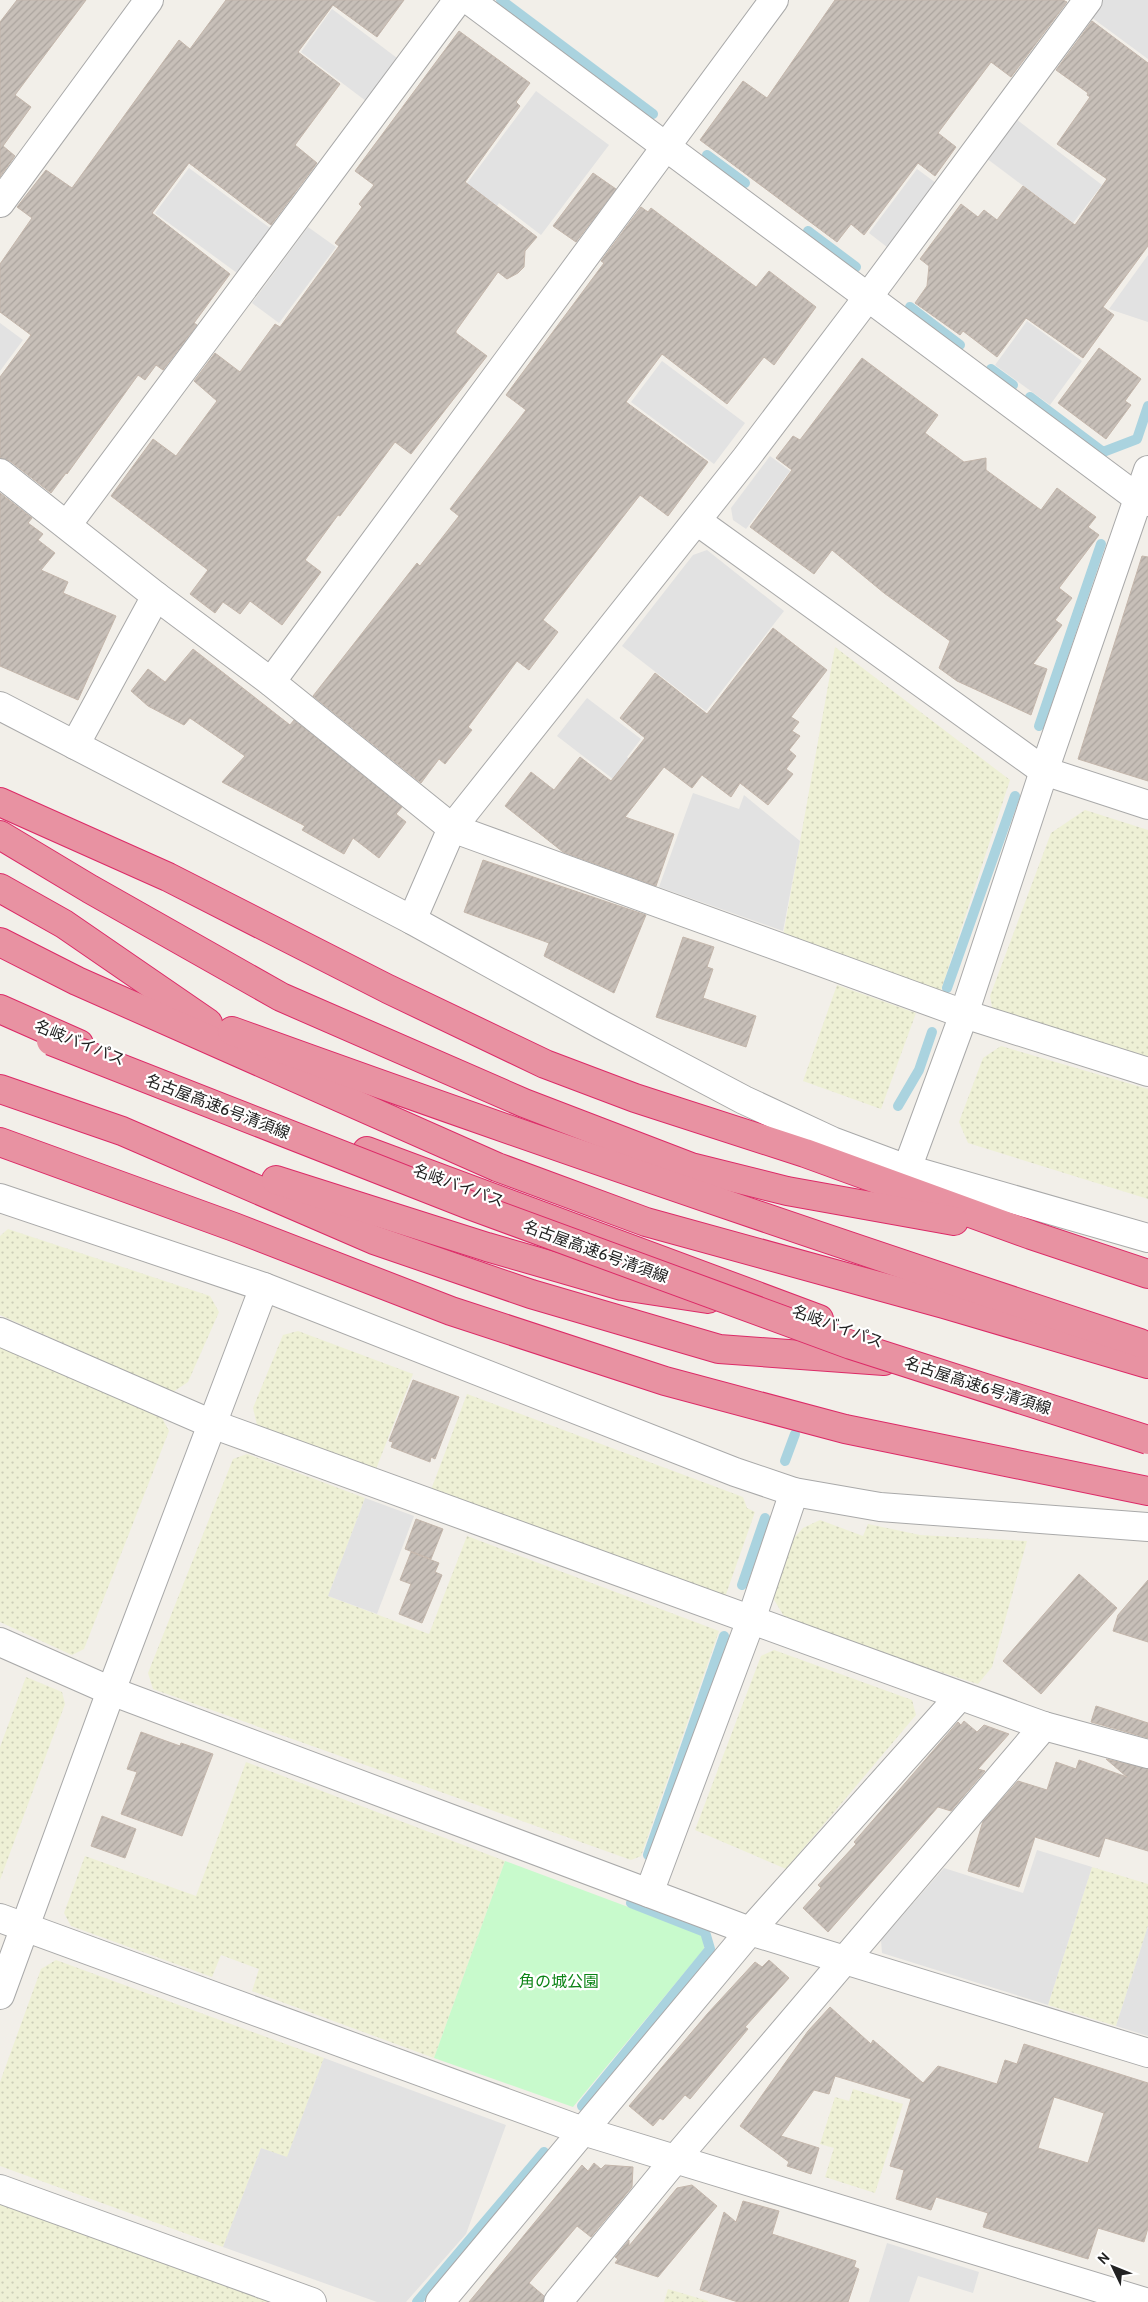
<svg xmlns="http://www.w3.org/2000/svg" width="1148" height="2302" viewBox="0 0 1148 2302" font-family="Cabin,'Noto Sans JP',sans-serif">
<style>
.farmland{fill:url(#farmland-dots)}
.park{fill:#c8facc}
.parking{fill:#e2e2e2}
.lines{fill:none;stroke-linecap:round;stroke-linejoin:round}
.stream{stroke:#aad3df;stroke-width:10}
.building{fill:url(#building-hatch);stroke:#c4b6ab;fill-rule:evenodd}
.minor-casing{stroke:#a9a9a9;stroke-width:30}
.highway-casing{stroke:#dc2a67;stroke-width:30}
.minor{stroke:#fff;stroke-width:28}
.highway{stroke:#e892a2;stroke-width:28}
.highway-bridge-casing{stroke:#dc2a67;stroke-width:30;stroke-linecap:butt}
.highway-bridge{stroke:#e892a2;stroke-width:28}
.labels{text-anchor:middle;stroke-width:4.5;stroke-linejoin:round;paint-order:stroke}
.street-label{font-size:16px;fill:#222;stroke:#fff}
.park-label{font-size:16px;fill:#0c8416;stroke:#fff}
</style>
<defs>
<pattern id="farmland-dots" width="8" height="8" patternUnits="userSpaceOnUse" patternTransform="scale(1.25)"><rect width="8" height="8" fill="#eef0d5"/><path d="M2 2h.1M6 6h.1" fill="none" stroke="#ccceb7" stroke-width="1.8" stroke-linecap="round"/></pattern>
<pattern id="building-hatch" width="6" height="6" patternUnits="userSpaceOnUse" patternTransform="scale(1.25)"><rect width="6" height="6" fill="#c7bfb8"/><path d="M-1 1l2-2M0 6l6-6M5 7l2-2" fill="none" stroke="#aba49e"/></pattern>
</defs>
<rect width="100%" height="100%" fill="#f2efe9"/>
<g class="farmland">
<path d="M 835,647 L 1010,780 L 940,993 L 783,936 Z"/>
<path d="M 1085,810 L 1148,830 L 1148,1060 L 993,1013 L 990,996 L 1051,833 Z"/>
<path d="M 837,985 L 916,1013 L 881,1109 L 803,1081 Z"/>
<path d="M 1001,1046 L 1148,1089 L 1148,1199 L 968,1143 L 959,1122 L 983,1058 Z"/>
<path d="M 8,1229 L 210,1296 L 219,1312 L 188,1382 L 173,1392 L 0,1315 L 0,1236 Z"/>
<path d="M 298,1331 L 413,1374 L 376,1469 L 257,1425 L 253,1408 L 283,1335 Z"/>
<path d="M 0,1344 L 160,1414 L 169,1431 L 84,1649 L 72,1655 L 0,1622 Z"/>
<path d="M 467,1394 L 743,1497 L 747,1508 L 755,1512 L 724,1600 L 431,1490 Z"/>
<path d="M 247,1454 L 365,1498 L 328,1596 L 429,1634 L 467,1536 L 719,1631 L 641,1856 L 631,1860 L 153,1689 L 148,1673 L 233,1459 Z"/>
<path d="M 820,1520 L 863,1536 L 868,1524 L 920,1535 L 1027,1541 L 992,1667 L 978,1684 L 788,1623 L 773,1598 L 794,1538 L 803,1528 Z"/>
<path d="M 774,1650 L 912,1700 L 916,1715 L 786,1869 L 695,1830 L 761,1656 Z"/>
<path d="M 26,1677 L 62,1692 L 65,1704 L 0,1880 L 0,1747 Z"/>
<path d="M 246,1762 L 505,1861 L 434,2058 L 252,1991 L 259,1969 L 221,1955 L 212,1977 L 71,1926 L 64,1913 L 85,1856 L 196,1896 Z"/>
<path d="M 1092,1867 L 1148,1884 L 1148,1926 L 1116,2026 L 1048,2005 Z"/>
<path d="M 56,1960 L 324,2058 L 287,2158 L 261,2148 L 223,2247 L 0,2166 L 0,2082 L 41,1969 Z"/>
<path d="M 853,2089 L 903,2104 L 875,2193 L 825,2177 L 834,2148 L 820,2144 L 835,2097 L 849,2101 Z"/>
<path d="M 0,2202 L 277,2302 L 0,2302 Z"/>
<path d="M 668,2289 L 708,2301 L 708,2302 L 664,2302 Z"/>
</g>
<path class="park" d="M 505,1861 L 703,1935 L 704,1949 L 573,2107 L 434,2058 Z"/>
<g class="parking">
<path d="M 1103,0 L 1148,0 L 1148,59 L 1091,17 Z"/>
<path d="M 332,9 L 397,58 L 366,101 L 301,52 Z"/>
<path d="M 536,91 L 609,145 L 541,235 L 499,203 L 465,248 L 435,226 Z"/>
<path d="M 1016,119 L 1102,185 L 1073,223 L 986,158 Z"/>
<path d="M 189,168 L 270,228 L 237,273 L 155,213 Z"/>
<path d="M 917,169 L 936,183 L 887,247 L 869,233 Z"/>
<path d="M 308,227 L 336,247 L 279,323 L 252,303 Z"/>
<path d="M 1148,255 L 1148,322 L 1109,309 Z"/>
<path d="M 1027,321 L 1082,361 L 1050,405 L 995,365 Z"/>
<path d="M 0,323 L 23,340 L 0,371 Z"/>
<path d="M 662,361 L 745,423 L 714,464 L 631,402 Z"/>
<path d="M 770,456 L 790,471 L 746,529 L 733,520 L 731,508 Z"/>
<path d="M 707,550 L 784,611 L 706,711 L 622,646 L 693,555 Z"/>
<path d="M 587,698 L 641,739 L 627,757 L 655,778 L 639,799 L 557,736 Z"/>
<path d="M 693,793 L 739,809 L 744,795 L 800,841 L 783,931 L 659,887 Z"/>
<path d="M 365,1498 L 414,1516 L 377,1614 L 328,1596 Z"/>
<path d="M 1037,1850 L 1092,1867 L 1048,2005 L 882,1953 L 881,1940 L 944,1868 L 1023,1893 Z"/>
<path d="M 1148,1926 L 1148,2036 L 1116,2026 Z"/>
<path d="M 324,2058 L 506,2125 L 466,2234 L 406,2302 L 377,2302 L 223,2247 L 261,2148 L 287,2157 Z"/>
<path d="M 887,2243 L 979,2272 L 973,2293 L 918,2276 L 909,2302 L 869,2302 Z"/>
</g>
<g class="lines">
<g class="stream">
<path d="M 501,0 L 653,114"/>
<path d="M 707,155 L 745,183"/>
<path d="M 808,231 L 856,267"/>
<path d="M 910,307 L 960,345"/>
<path d="M 991,369 L 1013,385"/>
<path d="M 1030,397 L 1103,452 L 1137,439 L 1148,406"/>
<path d="M 1039,726 L 1101,544"/>
<path d="M 947,988 L 1015,796"/>
<path d="M 898,1106 L 919,1070 L 932,1032"/>
<path d="M 785,1461 L 795,1434"/>
<path d="M 742,1585 L 765,1518"/>
<path d="M 648,1855 L 724,1636"/>
<path d="M 582,2106 L 710,1949 L 705,1932 L 631,1903"/>
<path d="M 417,2302 L 544,2152"/>
</g>
</g>
<g class="building">
<path d="M 17,0 L 86,0 L 15,95 L 31,107 L 3,146 L 15,156 L 0,177 L 0,22 Z"/>
<path d="M 226,0 L 404,0 L 377,37 L 333,5 L 298,52 L 340,84 L 295,145 L 317,163 L 271,225 L 189,163 L 152,213 L 230,274 L 194,323 L 197,325 L 163,370 L 156,365 L 145,380 L 138,375 L 67,474 L 66,473 L 51,493 L 10,461 L 0,458 L 0,377 L 31,335 L 0,312 L 0,264 L 32,218 L 17,207 L 46,170 L 72,188 L 179,40 L 190,49 Z"/>
<path d="M 835,0 L 1063,0 L 1067,2 L 1011,77 L 991,62 L 938,133 L 956,147 L 935,176 L 918,163 L 864,235 L 851,224 L 837,242 L 700,140 L 743,81 L 767,98 Z"/>
<path d="M 1092,21 L 1148,63 L 1148,246 L 1103,307 L 1114,315 L 1083,358 L 1026,318 L 997,357 L 963,331 L 960,335 L 915,303 L 927,286 L 929,266 L 920,259 L 961,204 L 978,217 L 984,210 L 997,220 L 1023,186 L 1075,225 L 1107,179 L 1057,144 L 1090,97 L 1087,95 L 1088,93 L 1056,70 Z"/>
<path d="M 459,31 L 530,83 L 516,102 L 520,106 L 465,182 L 537,237 L 525,251 L 524,267 L 518,273 L 507,279 L 498,272 L 456,331 L 456,333 L 487,356 L 411,454 L 395,442 L 340,516 L 338,515 L 305,560 L 321,572 L 282,625 L 250,601 L 240,614 L 223,602 L 215,613 L 190,594 L 208,570 L 111,496 L 153,439 L 176,456 L 217,401 L 194,381 L 215,353 L 240,372 L 275,324 L 280,327 L 339,246 L 335,243 L 362,207 L 359,204 L 374,185 L 355,171 Z"/>
<path d="M 593,173 L 616,189 L 576,242 L 553,226 Z"/>
<path d="M 641,207 L 648,212 L 651,208 L 756,287 L 769,271 L 816,307 L 774,365 L 764,357 L 727,404 L 662,354 L 626,402 L 708,462 L 668,516 L 640,495 L 543,620 L 558,632 L 529,670 L 517,661 L 468,727 L 472,730 L 445,764 L 439,759 L 421,783 L 313,696 L 417,563 L 420,566 L 459,516 L 450,509 L 526,410 L 506,395 L 604,263 L 601,261 Z"/>
<path d="M 1099,348 L 1141,379 L 1125,401 L 1131,405 L 1106,439 L 1058,403 Z"/>
<path d="M 862,358 L 938,415 L 925,433 L 964,462 L 986,458 L 986,470 L 1041,510 L 1057,488 L 1096,517 L 1088,527 L 1099,535 L 1059,588 L 1072,598 L 1055,620 L 1062,625 L 1033,664 L 1047,669 L 1031,715 L 957,681 L 939,668 L 950,641 L 884,593 L 832,550 L 814,574 L 750,527 L 792,470 L 776,458 L 793,436 L 800,440 Z"/>
<path d="M 0,493 L 32,518 L 28,523 L 43,534 L 38,540 L 55,553 L 41,570 L 68,582 L 63,593 L 116,616 L 78,700 L 0,666 Z"/>
<path d="M 1142,556 L 1148,557 L 1148,781 L 1078,759 Z"/>
<path d="M 773,628 L 827,670 L 791,717 L 799,722 L 792,731 L 800,736 L 789,750 L 796,756 L 786,769 L 793,774 L 768,805 L 740,783 L 731,797 L 702,775 L 692,788 L 664,767 L 625,817 L 674,834 L 656,886 L 563,852 L 505,806 L 531,772 L 554,790 L 580,757 L 611,781 L 645,738 L 620,718 L 655,673 L 707,714 Z"/>
<path d="M 193,649 L 290,725 L 294,720 L 402,807 L 396,814 L 406,822 L 379,858 L 353,838 L 344,854 L 302,830 L 305,826 L 222,782 L 245,756 L 190,718 L 184,725 L 148,706 L 131,691 L 148,669 L 165,682 Z"/>
<path d="M 483,860 L 646,915 L 614,993 L 544,956 L 549,943 L 464,912 Z"/>
<path d="M 683,937 L 714,947 L 707,967 L 713,969 L 703,998 L 756,1016 L 746,1047 L 656,1017 Z"/>
<path d="M 413,1380 L 459,1397 L 435,1459 L 431,1457 L 430,1462 L 391,1447 L 393,1442 L 389,1441 Z"/>
<path d="M 416,1519 L 443,1529 L 431,1559 L 405,1549 Z"/>
<path d="M 411,1552 L 439,1563 L 435,1572 L 442,1575 L 422,1623 L 399,1614 L 411,1584 L 400,1580 Z"/>
<path d="M 1079,1574 L 1117,1608 L 1041,1694 L 1003,1661 Z"/>
<path d="M 1148,1580 L 1148,1642 L 1113,1631 L 1118,1615 Z"/>
<path d="M 1096,1706 L 1148,1723 L 1148,1738 L 1091,1722 Z"/>
<path d="M 964,1721 L 977,1732 L 984,1725 L 1009,1734 L 978,1769 L 985,1771 L 951,1811 L 938,1807 L 828,1932 L 803,1908 L 821,1888 L 818,1885 L 856,1844 L 854,1842 L 958,1722 L 961,1725 Z"/>
<path d="M 141,1732 L 180,1746 L 181,1743 L 213,1754 L 182,1836 L 121,1814 L 137,1772 L 127,1769 Z"/>
<path d="M 1106,1759 L 1148,1769 L 1148,1851 L 1105,1838 L 1099,1857 L 1035,1837 L 1019,1887 L 968,1871 L 983,1821 L 1018,1781 L 1047,1790 L 1056,1762 L 1076,1769 L 1079,1760 L 1127,1777 Z"/>
<path d="M 102,1816 L 136,1829 L 125,1858 L 91,1846 Z"/>
<path d="M 769,1960 L 789,1978 L 745,2027 L 748,2029 L 690,2099 L 685,2095 L 663,2120 L 660,2118 L 653,2126 L 629,2106 L 708,2013 L 755,1962 L 762,1967 Z"/>
<path d="M 830,2007 L 871,2044 L 873,2040 L 923,2083 L 938,2066 L 997,2084 L 1005,2060 L 1017,2064 L 1024,2044 L 1148,2083 L 1148,2228 L 1144,2242 L 1098,2228 L 1088,2259 L 983,2227 L 988,2213 L 936,2197 L 931,2210 L 896,2199 L 904,2170 L 890,2166 L 911,2099 L 835,2076 L 829,2094 L 814,2090 L 781,2136 L 819,2148 L 811,2174 L 787,2166 L 789,2162 L 740,2126 L 808,2031 ZM 1054,2097 L 1104,2113 L 1088,2163 L 1038,2148 Z"/>
<path d="M 594,2163 L 601,2169 L 605,2165 L 633,2167 L 632,2187 L 591,2237 L 577,2226 L 529,2283 L 544,2296 L 543,2302 L 469,2302 L 582,2165 L 588,2171 Z"/>
<path d="M 692,2185 L 717,2206 L 658,2277 L 615,2263 L 618,2259 L 615,2257 L 629,2240 L 629,2246 L 677,2188 Z"/>
<path d="M 743,2201 L 779,2211 L 772,2234 L 856,2261 L 854,2267 L 859,2269 L 848,2302 L 738,2302 L 700,2290 L 724,2212 L 736,2222 Z"/>
</g>
<g class="lines">
<g class="minor-casing">
<g id="minor">
<path d="M 469,0 L 1139,499 L 1148,502"/>
<path d="M 0,203 L 149,0"/>
<path d="M 0,473 L 156,596 L 271,682 L 452,828 L 964,1014 L 1148,1072"/>
<path d="M 697,521 L 1044,771 L 1148,805"/>
<path d="M 67,525 L 458,0"/>
<path d="M 271,682 L 774,0"/>
<path d="M 0,706 L 412,920 L 602,1025 L 744,1100 L 832,1141 L 907,1169 L 1148,1238"/>
<path d="M 75,745 L 156,596"/>
<path d="M 412,920 L 452,828 L 746,458 L 868,297 L 1088,0"/>
<path d="M 907,1169 L 964,1014 L 1044,771 L 1148,470"/>
<path d="M 0,1198 L 264,1287 L 735,1472 L 794,1492 L 880,1507 L 1148,1527"/>
<path d="M 0,1332 L 212,1424 L 1044,1726 L 1148,1754"/>
<path d="M 0,1642 L 111,1691 L 750,1931 L 1148,2053"/>
<path d="M 649,1893 L 751,1620 L 794,1492"/>
<path d="M 0,1918 L 583,2131 L 1145,2302"/>
<path d="M 0,1995 L 111,1691 L 264,1287"/>
<path d="M 0,2189 L 312,2302"/>
<path d="M 440,2302 L 750,1931 L 960,1696"/>
<path d="M 558,2302 L 677,2157 L 1044,1726"/>
</g>
</g>
<g class="highway-casing">
<g id="highway">
<path d="M 0,802 L 168,877 L 388,989 L 545,1064 L 635,1098 L 805,1153 L 1031,1235 L 1148,1274"/>
<path d="M 0,835 L 90,889 L 281,997 L 524,1103 L 691,1167 L 787,1191 L 954,1221"/>
<path d="M 0,888 L 64,924 L 208,1023"/>
<path d="M 0,942 L 77,981 L 497,1167 L 646,1222 L 944,1304 L 1148,1364"/>
<path d="M 0,1009 L 79,1044"/>
<path d="M 232,1031 C 533,1140 836,1243 1140,1343"/>
<path d="M 0,1089 L 122,1131 L 374,1240 L 531,1294 L 719,1349 L 884,1361"/>
<path d="M 0,1142 L 234,1227 L 451,1311 L 665,1381 L 845,1429 L 1148,1491"/>
<path d="M 367,1151 L 819,1319"/>
<path d="M 276,1180 L 487,1247 L 622,1286 L 708,1299"/>
</g>
</g>
<use href="#minor" class="minor"/>
<use href="#highway" class="highway"/>
<g class="highway-bridge-casing">
<path id="highway-bridge" d="M 51,1041 L 472,1206 L 851,1345 L 1148,1440"/>
</g>
<use href="#highway-bridge" class="highway-bridge"/>
</g>
<g class="labels">
<g class="street-label">
<text transform="translate(80 1042) rotate(22)" y="6">名岐バイパス</text>
<text transform="translate(218 1106) rotate(21)" y="6">名古屋高速6号清須線</text>
<text transform="translate(459 1185) rotate(20)" y="6">名岐バイパス</text>
<text transform="translate(596 1251) rotate(20)" y="6">名古屋高速6号清須線</text>
<text transform="translate(838 1326) rotate(20)" y="6">名岐バイパス</text>
<text transform="translate(978 1385) rotate(18)" y="6">名古屋高速6号清須線</text>
</g>
<g class="park-label">
<text x="559" y="1987">角の城公園</text>
</g>
</g>
<g transform="translate(1113 2267) rotate(313)" stroke="#ffffff" stroke-width="4" paint-order="stroke">
<path d="M0-4L9 19L0 12L-9 19Z" fill="#222222"/>
<text y="-8" font-size="14" font-weight="bold" text-anchor="middle" fill="#222222">N</text>
</g>
</svg>
